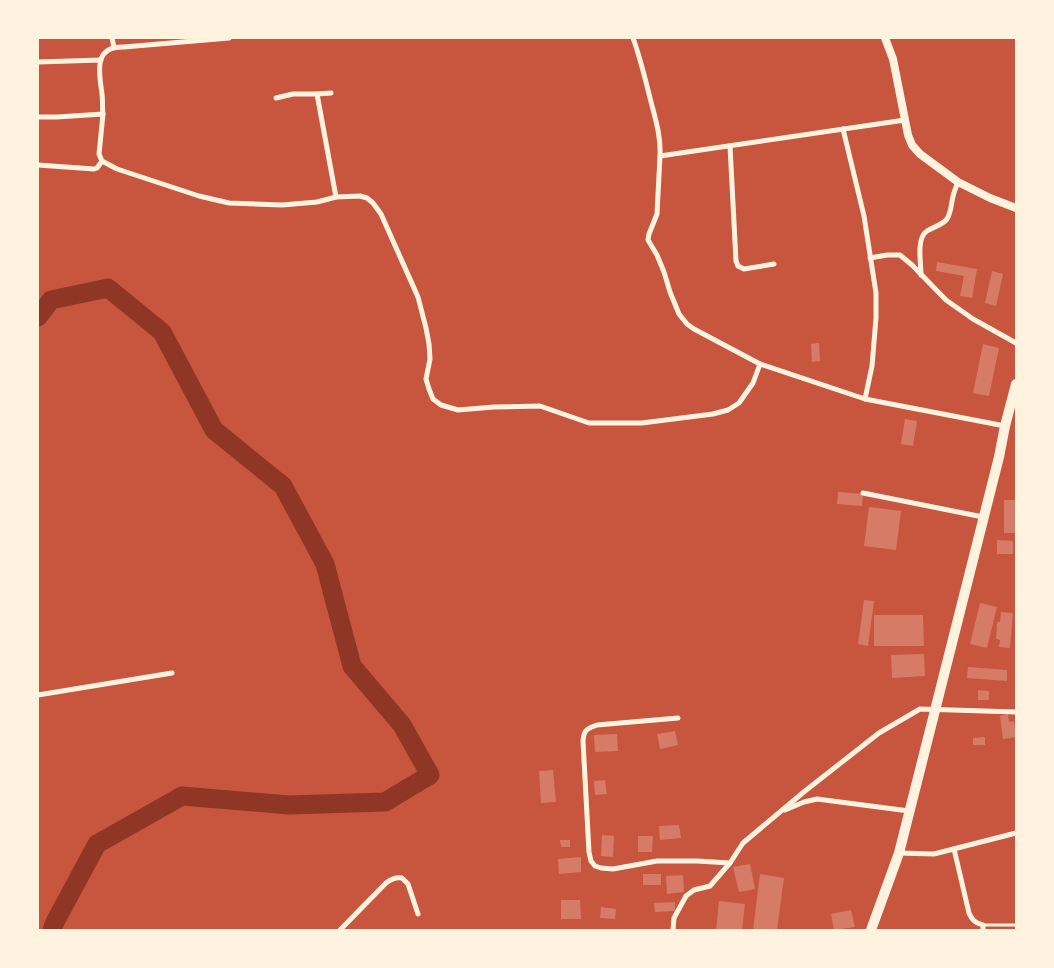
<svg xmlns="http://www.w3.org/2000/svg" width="1054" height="968" viewBox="0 0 1054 968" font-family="'Archivo Narrow',sans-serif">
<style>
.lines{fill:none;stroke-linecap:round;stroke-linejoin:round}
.river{stroke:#8f3625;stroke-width:19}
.building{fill:#d67c66}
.service{stroke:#fff3e0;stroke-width:3}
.minor{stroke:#fff3e0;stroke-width:5}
.tertiary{stroke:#fff3e0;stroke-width:8}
.trunk{stroke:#fff3e0;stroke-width:10}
</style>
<rect width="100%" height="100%" fill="#c8553d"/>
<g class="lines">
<path class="river" d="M 38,317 L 51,300 L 108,288 L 162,332 L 214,430 L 283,486 L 325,564 L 352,666 L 402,725 L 430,775 L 385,802 L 289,805 L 182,796 L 97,844 L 55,922 L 52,930"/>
</g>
<g class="building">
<path d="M 937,262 L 977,269 L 972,298 L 960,296 L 964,276 L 936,271 Z"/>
<path d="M 992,271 L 1003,274 L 996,306 L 985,303 Z"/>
<path d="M 819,343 L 820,361 L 812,362 L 811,344 Z"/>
<path d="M 983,344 L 999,348 L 989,396 L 973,393 Z"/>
<path d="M 905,419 L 917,421 L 913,446 L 901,444 Z"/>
<path d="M 838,492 L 863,494 L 862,506 L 837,504 Z"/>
<rect x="1004" y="500" width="12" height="33"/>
<path d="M 869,507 L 901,511 L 896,550 L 864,546 Z"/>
<path d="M 997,540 L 1013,541 L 1013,554 L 997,554 Z"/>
<path d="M 864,600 L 874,601 L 868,646 L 858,644 Z"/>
<path d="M 980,603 L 997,607 L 987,648 L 970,644 Z"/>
<path d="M 1001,612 L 1013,613 L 1010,648 L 999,647 L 1000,640 L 996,639 L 997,622 L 1000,622 Z"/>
<path d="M 874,615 L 923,615 L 924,646 L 874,646 Z"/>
<path d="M 924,654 L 925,676 L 892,678 L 891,655 Z"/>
<path d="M 968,667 L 1007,670 L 1007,681 L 967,678 Z"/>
<path d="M 978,690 L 989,691 L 989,700 L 978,700 Z"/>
<path d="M 1008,714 L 1009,722 L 1014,721 L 1016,737 L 1003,739 L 1000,716 Z"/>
<path d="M 675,731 L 678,745 L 660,749 L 657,734 Z"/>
<path d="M 617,734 L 618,751 L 595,752 L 594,735 Z"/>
<path d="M 985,737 L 985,745 L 973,745 L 973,738 Z"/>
<path d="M 553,770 L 556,802 L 541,803 L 539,771 Z"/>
<path d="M 605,780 L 607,794 L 595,795 L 594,781 Z"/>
<path d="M 679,825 L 681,838 L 660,840 L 659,826 Z"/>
<path d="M 602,835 L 614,836 L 613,857 L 601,856 Z"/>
<path d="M 638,836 L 653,836 L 652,852 L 638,852 Z"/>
<path d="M 560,840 L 570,840 L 570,847 L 561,847 Z"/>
<path d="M 581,857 L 581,872 L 559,874 L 558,859 Z"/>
<path d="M 750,864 L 755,889 L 739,892 L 733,867 Z"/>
<rect x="643" y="874" width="18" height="11"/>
<path d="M 760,874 L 784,878 L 777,930 L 753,930 Z"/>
<path d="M 683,875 L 684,892 L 667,894 L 666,876 Z"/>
<path d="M 561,900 L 580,900 L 581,919 L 561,919 Z"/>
<path d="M 719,901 L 745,904 L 742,930 L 716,930 Z"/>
<path d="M 675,902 L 675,911 L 655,912 L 654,903 Z"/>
<path d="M 601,907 L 616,909 L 615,919 L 600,918 Z"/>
<path d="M 851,910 L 855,927 L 834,930 L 831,914 Z"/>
</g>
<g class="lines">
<path class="service" d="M 983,925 L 1016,925"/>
<g class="minor">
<path d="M 112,38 L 114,47"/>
<path d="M 633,38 C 640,57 645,78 650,98 C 655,118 661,135 660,156 L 905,120"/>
<path d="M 38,62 L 101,60"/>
<path d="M 317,94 L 336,197"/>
<path d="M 276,98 L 293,94 L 317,94 L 331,93"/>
<path d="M 103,114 L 99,154 L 102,161 L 117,169 L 199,196 L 229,203 L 282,205 L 317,202 L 336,197 L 360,196 L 367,198 L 373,203 L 381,214 L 418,297 L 426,328 L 429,344 L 430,359 L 426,379 L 429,389 L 433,399 L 441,405 L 458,410 L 494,407 L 540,406 L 589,423 L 642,423 L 713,414 L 728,410 L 739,403 L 753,383 L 760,364 L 865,399 L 1005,426"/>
<path d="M 38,117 L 57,117 L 103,114 C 102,107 103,101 102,94 C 99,72 93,46 124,47 L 229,38"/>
<path d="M 843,129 L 864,216 L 876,293 L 876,318 L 872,366 L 865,399"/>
<path d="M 730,146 L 736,261 L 738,266 L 744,269 L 774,264"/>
<path d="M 660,156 L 657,214 L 649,234 L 648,240 L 657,255 L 664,272 L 670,292 L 679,314 L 687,324 L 694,329 L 760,364"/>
<path d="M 38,165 L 94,169 L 97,168 L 102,161"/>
<path d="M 870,258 L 887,255 L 900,255 L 912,265 L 946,300 L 973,319 L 1016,343"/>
<path d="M 921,275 C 921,263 916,238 927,231 C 935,226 941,226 947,219 C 952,211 951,201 954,193 C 955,189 957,185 958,182"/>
<path d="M 863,493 L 983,517"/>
<path d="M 38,695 L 172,673"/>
<path d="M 678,718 L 597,725 C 587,729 584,729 583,741 L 589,852 L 591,861 L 595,866 L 601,868 L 613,869 L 657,861 L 697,861 L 730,863"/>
<path d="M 785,810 L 804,802 L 817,799 L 909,811"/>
<path d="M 954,849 L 969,913 C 972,920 975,923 983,925 L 983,930"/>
<path d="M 899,853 L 934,854 L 1016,833"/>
<path d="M 340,930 L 386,883 C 391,879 396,877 402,878 L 408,884 L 418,914"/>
<path d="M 673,930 L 674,918 L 686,896 L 694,890 L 710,886 L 730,863 L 743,843 L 805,791 L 879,733 L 920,709 L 1016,712"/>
</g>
<path class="tertiary" d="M 885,38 L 893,59 L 908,135 L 912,145 L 920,154 L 958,182 L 990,198 L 1016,208"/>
<path class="trunk" d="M 871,930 L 899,853 L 999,457 L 1005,426 L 1016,384"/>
</g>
<rect width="1054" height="968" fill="none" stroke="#fff3e0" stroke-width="78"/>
</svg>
